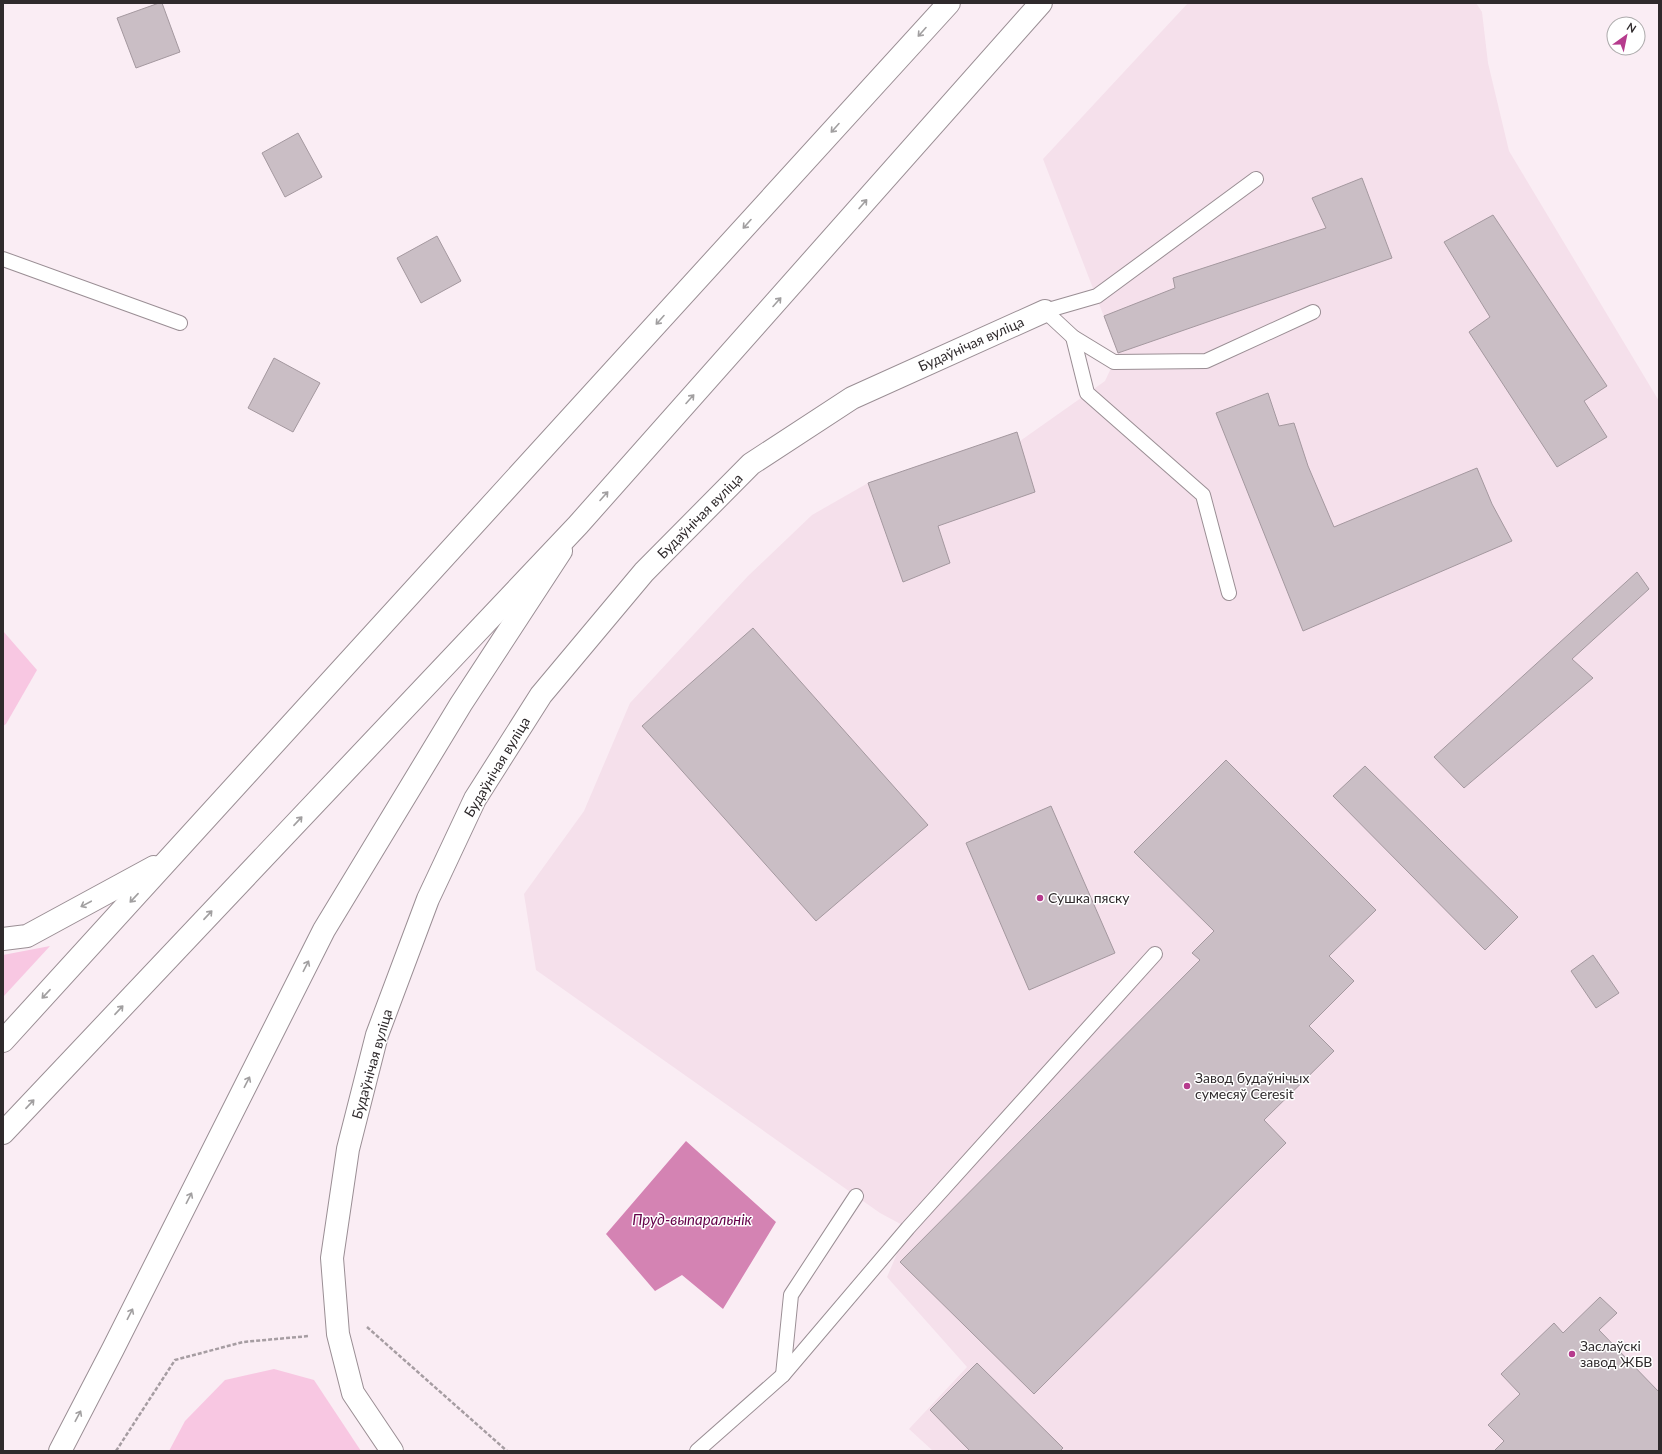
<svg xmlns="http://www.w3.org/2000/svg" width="1662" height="1454" viewBox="0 0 1662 1454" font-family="Lato,sans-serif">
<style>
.built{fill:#f5e0eb}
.green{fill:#f8c7e2}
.water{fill:#d483b3}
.building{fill:#cabec5;stroke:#a4989f}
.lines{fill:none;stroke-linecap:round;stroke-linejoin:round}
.lane-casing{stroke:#9a8e94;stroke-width:16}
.street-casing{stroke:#9a8e94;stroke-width:24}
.secondary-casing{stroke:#9a8e94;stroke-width:24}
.highway-casing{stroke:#9a8e94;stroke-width:24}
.path{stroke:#a69da2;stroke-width:2.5;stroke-dasharray:4 2;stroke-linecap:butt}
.lane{stroke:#fff;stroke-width:14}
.street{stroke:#fff;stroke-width:22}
.secondary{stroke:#fff;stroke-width:22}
.highway{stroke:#fff;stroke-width:22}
.oneway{stroke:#a19fa0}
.poi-dot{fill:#b63b8d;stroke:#fff;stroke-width:1.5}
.labels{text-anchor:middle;stroke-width:3;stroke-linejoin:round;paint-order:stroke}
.street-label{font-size:14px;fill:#2f2a2c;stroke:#fff}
.poi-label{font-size:14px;fill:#2f2a2c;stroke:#fff;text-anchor:start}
.water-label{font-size:15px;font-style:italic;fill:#640049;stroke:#fff}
</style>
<rect width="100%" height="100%" fill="#faedf4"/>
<path class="built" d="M 1188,3 L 1476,3 L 1482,12 L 1488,63 L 1509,151 L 1659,401 L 1659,1451 L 933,1451 L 909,1429 L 967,1367 L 887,1277 L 908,1228 L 880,1213 L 536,970 L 524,894 L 584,811 L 630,703 L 748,576 L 812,515 L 868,483 L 1017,432 L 1020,441 L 1105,381 L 1118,353 L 1043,159 Z"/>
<g class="green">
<path d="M 3,631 L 37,670 L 6,724 L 3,726 Z"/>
<path d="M 50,946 L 3,997 L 3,955 Z"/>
<path d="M 274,1369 L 314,1380 L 361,1451 L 169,1451 L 185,1421 L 225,1380 Z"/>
</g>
<path class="water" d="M 686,1141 L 776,1222 L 723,1309 L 682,1275 L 655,1291 L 606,1234 Z"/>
<g class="building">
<path d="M 159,3 L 162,3 L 180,52 L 136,68 L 117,18 Z"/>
<path d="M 298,133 L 322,177 L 285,197 L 262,153 Z"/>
<path d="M 1362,178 L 1392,258 L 1118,353 L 1104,316 L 1175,288 L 1173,278 L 1326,228 L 1312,198 Z"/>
<path d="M 1493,215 L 1607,386 L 1584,401 L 1607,437 L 1557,467 L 1469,332 L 1490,317 L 1444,242 Z"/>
<path d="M 437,236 L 461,281 L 421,303 L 397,258 Z"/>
<path d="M 274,358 L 320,383 L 293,432 L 248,408 Z"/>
<path d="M 1268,393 L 1279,426 L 1294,423 L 1308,466 L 1334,527 L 1477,468 L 1492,504 L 1512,541 L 1303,631 L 1216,413 Z"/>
<path d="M 1017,432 L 1035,492 L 938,526 L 950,563 L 903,582 L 868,483 Z"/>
<path d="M 1637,572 L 1649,589 L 1572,659 L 1593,678 L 1464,788 L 1434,757 Z"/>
<path d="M 753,628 L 928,825 L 816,921 L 642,726 Z"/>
<path d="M 1226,760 L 1376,910 L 1329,956 L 1354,981 L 1309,1026 L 1334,1051 L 1264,1120 L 1286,1143 L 1034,1394 L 900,1262 L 1200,960 L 1192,953 L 1214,931 L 1134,852 Z"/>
<path d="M 1365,766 L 1518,917 L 1485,950 L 1333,796 Z"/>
<path d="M 1051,806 L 1115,953 L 1029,990 L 966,843 Z"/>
<path d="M 1593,955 L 1619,993 L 1596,1008 L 1571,971 Z"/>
<path d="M 1600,1297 L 1617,1313 L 1599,1330 L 1659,1392 L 1659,1451 L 1494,1451 L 1504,1441 L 1488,1425 L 1520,1394 L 1501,1374 L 1554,1323 L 1563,1333 Z"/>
<path d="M 977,1363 L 1063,1448 L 1060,1451 L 970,1451 L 930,1410 Z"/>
</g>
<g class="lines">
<g class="lane-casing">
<g id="lane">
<path d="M 3,259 L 180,323"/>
<path d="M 1045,311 L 1073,337 L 1114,362 L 1206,361 L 1313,312"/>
<path d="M 1045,311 L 1097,296 L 1256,179"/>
<path d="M 1073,337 L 1087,393 L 1203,495 L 1229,593"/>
<path d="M 783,1375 L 791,1295 L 856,1196"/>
<path d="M 697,1451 L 783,1375 L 908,1228 L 1155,954"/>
</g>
</g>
<g class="street-casing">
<path id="street" d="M 392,1451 L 353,1393 L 338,1334 L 332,1258 L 348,1149 L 377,1035 L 428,899 L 475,799 L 541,695 L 644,572 L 751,464 L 852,398 L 1045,311"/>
</g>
<g class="secondary-casing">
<path id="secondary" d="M 60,1451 L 113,1349 L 324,930 L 461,704 L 561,551"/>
</g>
<g class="highway-casing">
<g id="highway">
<path d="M 3,939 L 27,936 L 154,867"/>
<path d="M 3,1041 L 949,3"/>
<path d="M 3,1133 L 578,525 L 1041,3"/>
</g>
</g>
<g class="path">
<path d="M 367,1327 L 507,1451"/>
<path d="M 116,1451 L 175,1360 L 243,1342 L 309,1336"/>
</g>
<use href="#lane" class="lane"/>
<use href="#street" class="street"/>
<use href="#secondary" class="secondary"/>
<use href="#highway" class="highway"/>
</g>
<defs><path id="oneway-shaft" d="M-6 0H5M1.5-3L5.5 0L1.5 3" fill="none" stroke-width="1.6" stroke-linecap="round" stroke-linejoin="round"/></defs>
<g class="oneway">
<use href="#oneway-shaft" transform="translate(922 32) rotate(132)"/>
<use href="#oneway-shaft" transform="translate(835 128) rotate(132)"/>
<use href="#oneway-shaft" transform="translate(863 204) rotate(-49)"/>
<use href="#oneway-shaft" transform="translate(747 224) rotate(132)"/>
<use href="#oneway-shaft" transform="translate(777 302) rotate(-48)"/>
<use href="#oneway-shaft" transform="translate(660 320) rotate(132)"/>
<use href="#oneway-shaft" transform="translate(690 399) rotate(-48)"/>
<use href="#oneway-shaft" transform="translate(604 496) rotate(-48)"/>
<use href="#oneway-shaft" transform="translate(298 821) rotate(-47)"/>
<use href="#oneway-shaft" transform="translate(134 898) rotate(133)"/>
<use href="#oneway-shaft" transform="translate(86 904) rotate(152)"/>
<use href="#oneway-shaft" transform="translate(208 915) rotate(-47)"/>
<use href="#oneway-shaft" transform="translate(306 966) rotate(-63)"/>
<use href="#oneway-shaft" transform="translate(46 994) rotate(133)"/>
<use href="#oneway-shaft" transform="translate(119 1010) rotate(-47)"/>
<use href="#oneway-shaft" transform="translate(247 1082) rotate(-63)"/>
<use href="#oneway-shaft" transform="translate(30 1104) rotate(-47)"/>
<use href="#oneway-shaft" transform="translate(189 1198) rotate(-63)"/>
<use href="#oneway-shaft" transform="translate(130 1314) rotate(-63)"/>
<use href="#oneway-shaft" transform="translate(78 1416) rotate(-62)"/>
</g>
<g class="poi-dot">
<circle cx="1040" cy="898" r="4"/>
<circle cx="1187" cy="1086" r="4"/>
<circle cx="1572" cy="1354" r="4"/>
</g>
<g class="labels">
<g class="street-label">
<text transform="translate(971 344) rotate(-24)" y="5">Будаўнічая вуліца</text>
<text transform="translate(700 516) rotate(-45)" y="5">Будаўнічая вуліца</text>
<text transform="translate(497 767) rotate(-59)" y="5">Будаўнічая вуліца</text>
<text transform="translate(372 1064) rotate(-74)" y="5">Будаўнічая вуліца</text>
</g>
<g class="poi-label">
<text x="1048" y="903">Сушка пяску</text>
<text x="1195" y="1083">Завод будаўнічых<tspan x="1195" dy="16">сумесяў Ceresit</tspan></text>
<text x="1580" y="1351">Заслаўскі<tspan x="1580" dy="16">завод ЖБВ</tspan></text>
</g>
<g class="water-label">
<text x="692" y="1225">Пруд-выпаральнік</text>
</g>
</g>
<rect width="1662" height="1454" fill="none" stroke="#2f2a2c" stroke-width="8"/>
<g transform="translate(1626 36) rotate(33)"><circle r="19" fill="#ffffff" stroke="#acaaab"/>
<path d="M0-3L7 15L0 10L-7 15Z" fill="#b63b8d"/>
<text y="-6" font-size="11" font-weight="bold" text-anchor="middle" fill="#2f2a2c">N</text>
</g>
</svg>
